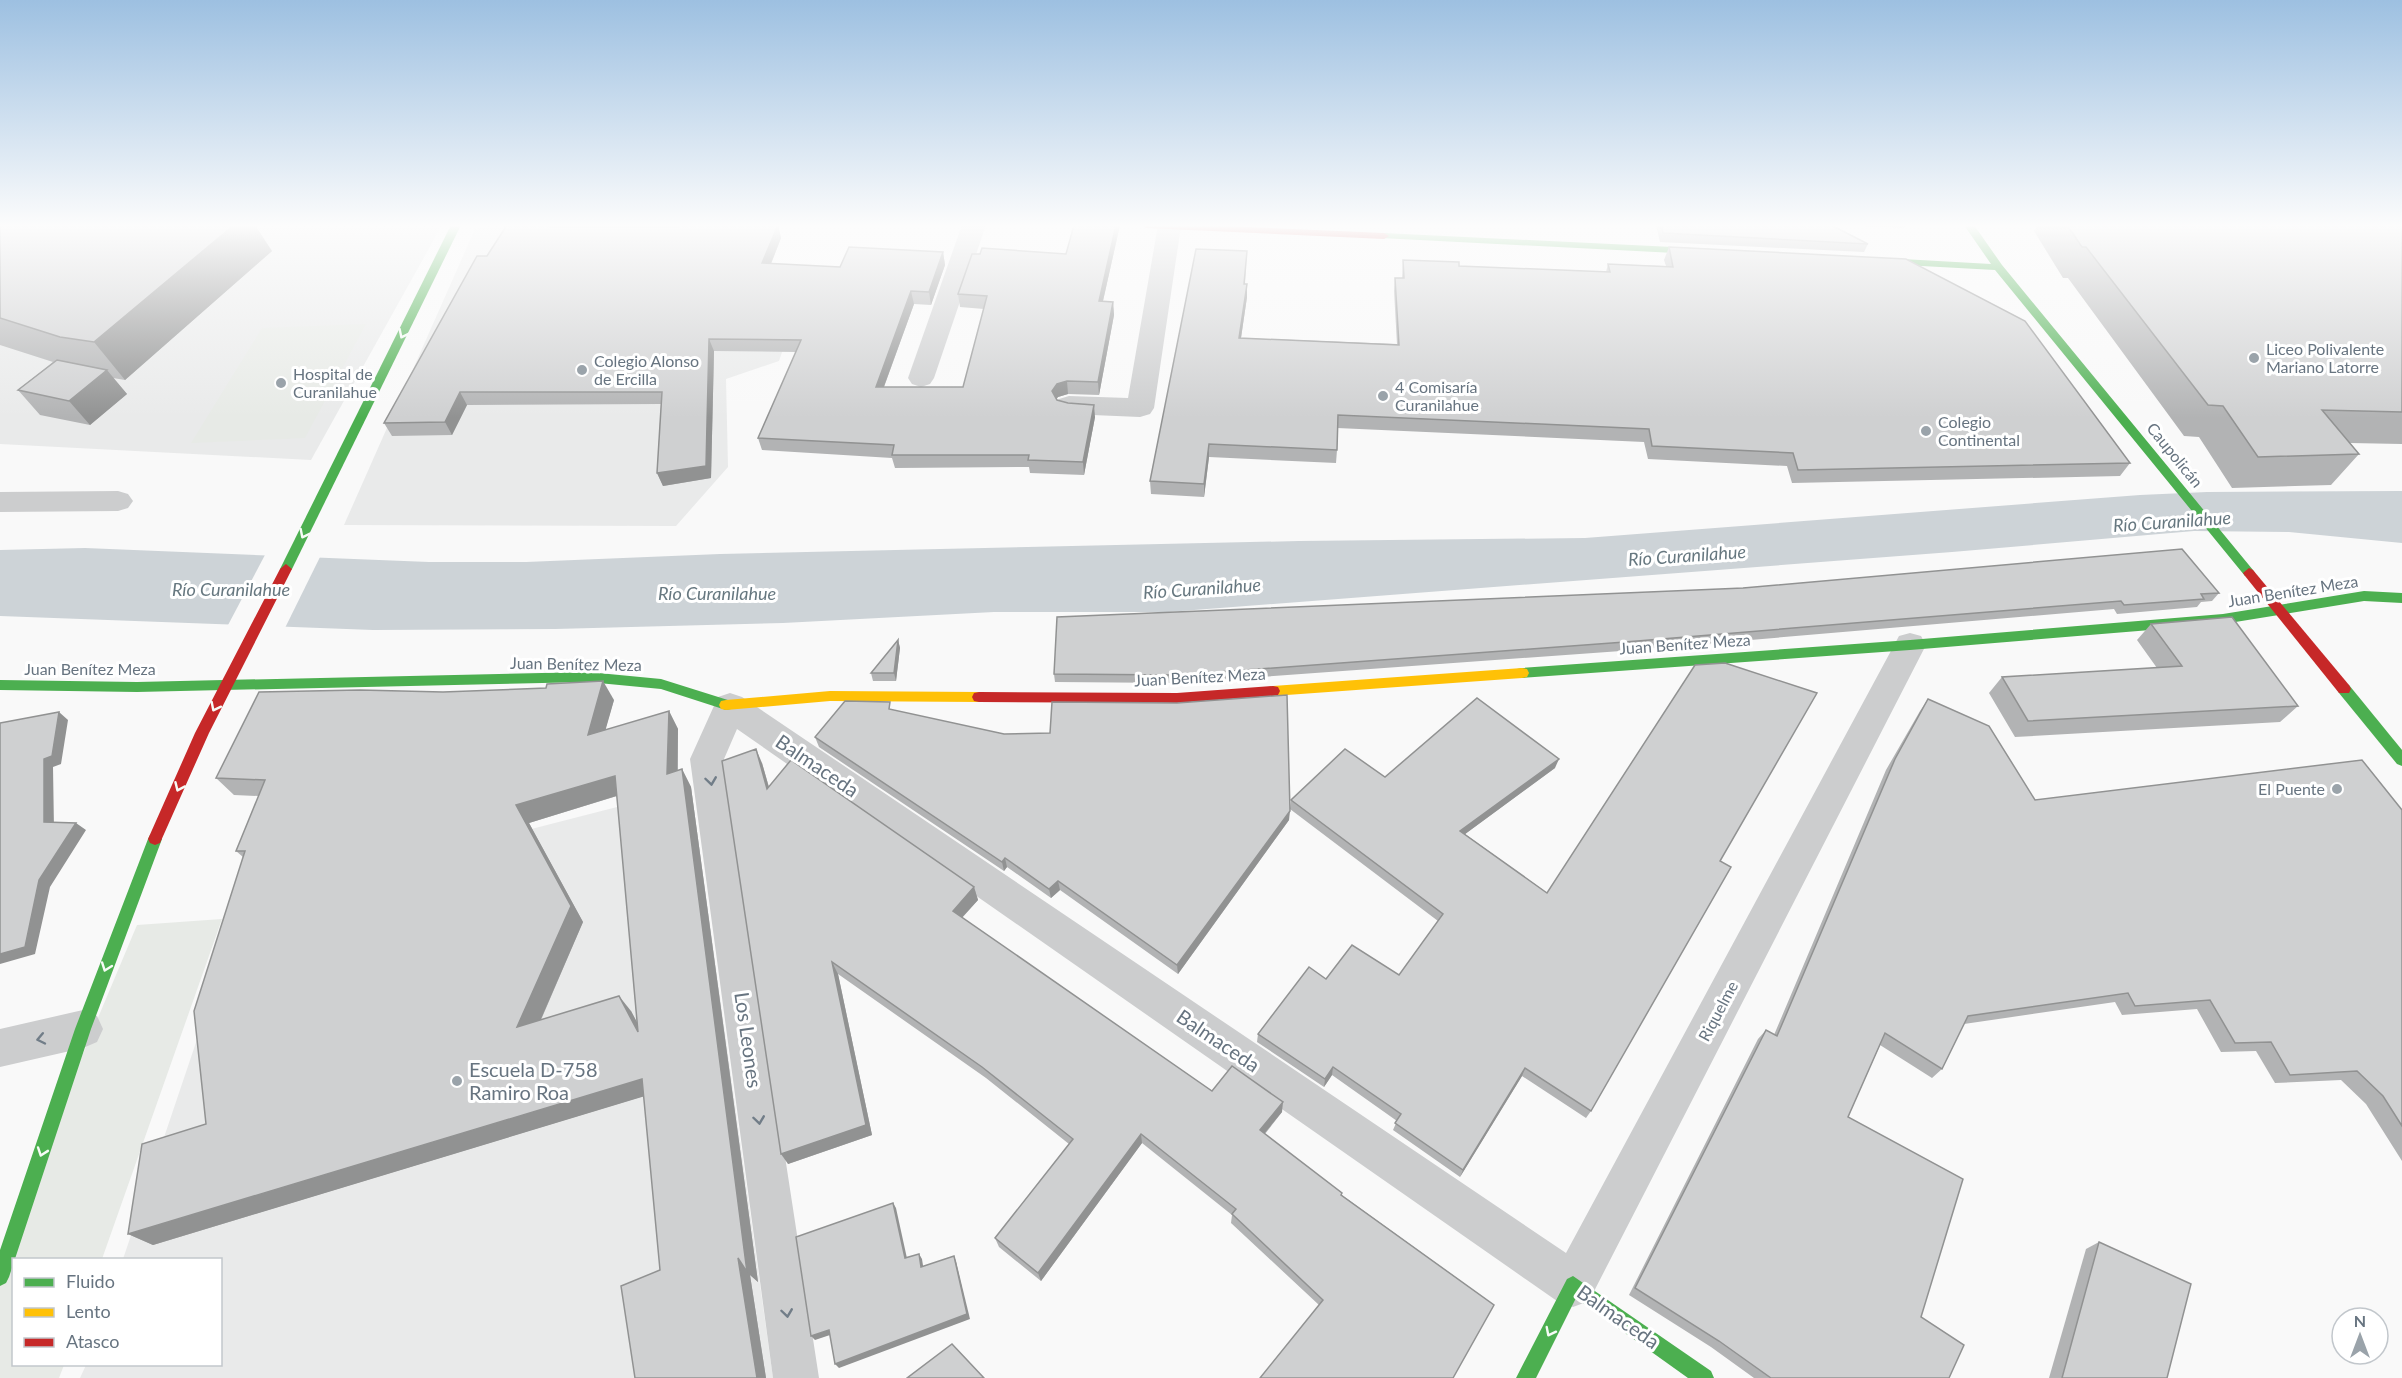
<svg xmlns="http://www.w3.org/2000/svg" width="2402" height="1378" viewBox="0 0 2402 1378" font-family="Lato,sans-serif">
<style>
.built{fill:#e9eaea}
.green{fill:#e7eae6}
.water{fill:#cdd3d7}
.pier{fill:#f9f9f9}
.lines{fill:none;stroke-linecap:round;stroke-linejoin:round}
.street{fill:#cccdce;fill-rule:evenodd}
.fast{fill:#4caf50;fill-rule:evenodd}
.slow{fill:#ffc107;fill-rule:evenodd}
.jam{fill:#c62828;fill-rule:evenodd}
.wall{fill:#b2b3b4;fill-rule:evenodd}
.shaded-wall{fill:#919292}
.building{fill:#cfd0d1;stroke:#919292;stroke-width:1.5;fill-rule:evenodd}
.oneway{stroke:#f6fbf6}
.oneway2{stroke:#717d88}
.poi-dot{fill:#9aa3aa;stroke:#fff;stroke-width:2}
.labels{text-anchor:middle;stroke-width:6;stroke-linejoin:round;paint-order:stroke}
.poi-label{font-size:16px;fill:#677480;stroke:#fff;text-anchor:start}
.street-label{font-size:16px;fill:#677480;stroke:#fff}
.water-label{font-size:18px;font-style:italic;fill:#677880;stroke:#fff}
.near-street-label{font-size:20px;fill:#677480;stroke:#fff}
.near-poi-label{font-size:20px;fill:#677480;stroke:#fff;text-anchor:start}
</style>
<rect width="100%" height="100%" fill="#f9f9f9"/>
<g class="built">
<path d="M 0,225 L 442,225 L 311,460 L 0,444 Z"/>
<path d="M 485,225 L 585,225 L 678,234 L 793,320 L 779,361 L 726,379 L 728,467 L 676,526 L 344,525 L 475,229 Z"/>
<path d="M 691,788 L 773,1378 L 80,1378 L 86,1365 L 220,1364 L 220,1260 L 123,1259 L 243,903 Z"/>
</g>
<g class="green">
<path d="M 366,324 L 305,438 L 191,443 L 262,328 Z"/>
<path d="M 222,919 L 102,1259 L 14,1260 L 14,1364 L 64,1365 L 59,1378 L 0,1378 L 0,1251 L 137,925 Z"/>
</g>
<path class="water" d="M 2402,491 L 2402,543 L 2289,532 L 2194,531 L 1952,552 L 1168,612 L 994,612 L 783,623 L 555,629 L 373,630 L 0,616 L 0,550 L 85,548 L 429,562 L 526,562 L 720,554 L 1299,541 L 1585,538 L 2140,495 L 2207,492 Z"/>
<path class="pier" d="M 266,553 L 321,555 L 284,630 L 227,627 Z"/>
<g class="lines">
<g class="street">
<path d="M 962,225 L 986,225 L 934,378 L 930,384 L 921,387 L 912,384 L 908,378 Z"/>
<path d="M 1158,225 L 1181,226 L 1154,408 L 1150,414 L 1140,417 L 1069,414 L 1059,411 L 1055,405 L 1059,399 L 1069,396 L 1128,398 Z"/>
<path d="M 118,491 L 128,494 L 133,501 L 128,508 L 118,511 L 0,512 L 0,492 Z"/>
<path d="M 1910,633 L 1921,636 L 1926,645 L 1589,1301 L 1573,1307 L 1557,1301 L 737,729 L 724,759 L 819,1378 L 773,1378 L 690,759 L 718,697 L 730,693 L 742,697 L 1566,1253 L 1899,636 Z"/>
<path d="M 83,1010 L 97,1016 L 103,1029 L 97,1042 L 83,1048 L 0,1067 L 0,1029 Z"/>
</g>
<g class="fast">
<path d="M 451,225 L 461,225 L 292,569 L 286,574 L 282,572 L 280,569 Z"/>
<path d="M 1964,225 L 1974,225 L 2002,265 L 2253,570 L 2255,573 L 2253,576 L 2245,576 L 1995,270 L 1867,263 L 1862,260 L 1867,257 L 1991,264 Z"/>
<path d="M 1384,233 L 1714,249 L 1719,252 L 1714,255 L 1381,238 L 1379,236 Z"/>
<path d="M 2364,591 L 2402,593 L 2402,603 L 2364,601 L 2223,624 L 1910,650 L 1522,678 L 1517,677 L 1515,673 L 1517,669 L 1522,668 L 1910,640 L 2223,614 Z"/>
<path d="M 588,672 L 661,679 L 731,701 L 733,705 L 731,709 L 726,710 L 661,689 L 588,682 L 137,692 L 0,690 L 0,680 L 137,682 Z"/>
<path d="M 2344,684 L 2349,685 L 2402,750 L 2402,766 L 2397,764 L 2339,693 L 2337,689 L 2339,685 Z"/>
<path d="M 155,833 L 160,835 L 162,839 L 91,1029 L 9,1277 L 6,1283 L 0,1286 L 0,1250 L 75,1029 L 148,839 L 150,835 Z"/>
<path d="M 1573,1276 L 1711,1371 L 1714,1378 L 1688,1378 L 1576,1298 L 1536,1378 L 1516,1378 L 1567,1279 Z"/>
</g>
<g class="slow">
<path d="M 1522,668 L 1527,669 L 1529,673 L 1527,677 L 1522,678 L 1273,696 L 1268,695 L 1266,691 L 1268,687 L 1273,686 Z"/>
<path d="M 830,691 L 979,692 L 984,693 L 986,697 L 984,701 L 979,702 L 830,701 L 726,710 L 721,709 L 719,705 L 721,701 L 726,700 Z"/>
</g>
<g class="jam">
<path d="M 1141,225 L 1201,225 L 1384,233 L 1389,236 L 1384,239 L 1146,228 Z"/>
<path d="M 286,564 L 292,569 L 209,733 L 160,843 L 155,845 L 150,843 L 148,839 L 195,733 L 280,569 Z"/>
<path d="M 2249,568 L 2253,570 L 2349,685 L 2351,689 L 2349,693 L 2339,693 L 2245,576 L 2243,573 Z"/>
<path d="M 1273,686 L 1278,687 L 1280,691 L 1278,695 L 1273,696 L 1177,703 L 979,702 L 974,701 L 972,697 L 974,693 L 979,692 L 1177,693 Z"/>
</g>
</g>
<g class="wall">
<path d="M 0,225 L 272,251 L 125,380 L 113,378 L 127,394 L 90,425 L 40,415 L 18,390 L 53,362 L 0,345 Z"/>
<path d="M 778,225 L 781,238 L 771,264 L 840,267 L 943,252 L 945,265 L 931,305 L 914,304 L 884,387 L 963,387 L 984,309 L 960,307 L 958,294 L 1066,254 L 1074,225 L 1120,225 L 1103,301 L 1113,302 L 1114,315 L 1099,395 L 1068,394 L 1058,397 L 1056,399 L 1095,417 L 1084,475 L 1030,473 L 1029,467 L 895,468 L 892,458 L 762,450 L 758,438 L 796,352 L 714,351 L 711,478 L 663,486 L 657,473 L 661,404 L 467,405 L 452,435 L 392,436 L 384,423 L 553,227 Z"/>
<path d="M 1656,225 L 1906,225 L 1904,228 L 1832,225 L 1868,244 L 1864,252 L 1660,242 Z"/>
<path d="M 2037,225 L 2402,225 L 2402,444 L 2350,443 L 2359,454 L 2331,485 L 2232,488 L 2199,437 L 2184,436 L 2068,278 L 2063,278 L 2034,231 Z"/>
<path d="M 1669,247 L 2130,463 L 2120,476 L 1792,483 L 1787,466 L 1648,459 L 1644,442 L 1337,428 L 1337,450 L 1336,463 L 1209,457 L 1204,497 L 1151,494 L 1150,481 L 1246,264 L 1245,284 L 1247,284 L 1247,297 L 1241,338 L 1397,344 L 1394,291 L 1395,278 L 1402,278 L 1403,260 L 1459,266 L 1606,272 L 1608,264 L 1666,266 L 1664,260 Z"/>
<path d="M 2219,593 L 2212,601 L 2201,602 L 2197,607 L 2117,614 L 2114,609 L 1621,651 L 1177,683 L 1055,682 L 1054,674 Z"/>
<path d="M 2151,624 L 2298,706 L 2280,722 L 2015,737 L 1989,693 L 2002,677 L 2157,668 L 2137,640 Z"/>
<path d="M 898,640 L 900,648 L 896,681 L 873,681 L 871,673 Z"/>
<path d="M 1928,699 L 2035,800 L 2402,810 L 2402,1161 L 2366,1104 L 2341,1080 L 2275,1083 L 2256,1051 L 2221,1052 L 2197,1009 L 2122,1015 L 2115,1002 L 1964,1024 L 1942,1069 L 1932,1078 L 1880,1045 L 1848,1117 L 1921,1317 L 1949,1378 L 1754,1378 L 1711,1347 L 1629,1295 L 1758,1039 L 1766,1030 L 1774,1035 L 1886,770 L 1920,711 Z"/>
<path d="M 614,700 L 605,730 L 669,711 L 678,729 L 678,771 L 682,769 L 691,787 L 758,1282 L 750,1275 L 766,1378 L 635,1378 L 660,1270 L 644,1096 L 153,1245 L 128,1234 L 206,1124 L 243,857 L 236,851 L 259,796 L 234,795 L 216,778 ZM 617,796 L 637,1023 L 631,1011 L 541,1020 L 583,922 L 529,823 Z"/>
<path d="M 892,710 L 1289,820 L 1178,974 L 1060,890 L 1051,898 L 1007,867 L 1004,871 L 819,747 L 815,737 Z"/>
<path d="M 762,763 L 769,787 L 974,887 L 978,900 L 962,918 L 1212,1091 L 1282,1112 L 1265,1134 L 1342,1193 L 1342,1195 L 1494,1305 L 1319,1305 L 1231,1223 L 1232,1215 L 1142,1143 L 1041,1281 L 999,1247 L 995,1238 L 1069,1144 L 986,1078 L 838,974 L 872,1135 L 788,1164 Z"/>
<path d="M 1555,768 L 1465,834 L 1547,893 L 1720,861 L 1591,1111 L 1586,1118 L 1522,1076 L 1460,1177 L 1393,1130 L 1397,1121 L 1332,1075 L 1324,1087 L 1257,1042 L 1258,1034 L 1326,979 L 1399,975 L 1438,921 L 1290,809 L 1291,800 L 1385,777 Z"/>
<path d="M 2099,1242 L 2167,1378 L 2049,1378 L 2086,1249 Z"/>
</g>
<g class="shaded-wall">
<path d="M 234,225 L 255,225 L 272,251 L 125,380 L 94,342 Z"/>
<path d="M 778,225 L 781,238 L 766,276 L 762,263 Z"/>
<path d="M 1116,225 L 1120,225 L 1100,314 L 1099,301 Z"/>
<path d="M 943,252 L 945,265 L 931,305 L 929,292 Z"/>
<path d="M 1247,284 L 1247,297 L 1239,351 L 1239,338 Z"/>
<path d="M 911,291 L 914,304 L 879,400 L 876,387 Z"/>
<path d="M 1113,302 L 1114,315 L 1099,395 L 1098,382 Z"/>
<path d="M 709,339 L 714,351 L 711,478 L 663,486 L 657,473 Z"/>
<path d="M 107,370 L 127,394 L 90,425 L 69,401 Z"/>
<path d="M 1067,381 L 1068,394 L 1058,397 L 1053,404 L 1052,391 L 1057,384 Z"/>
<path d="M 460,392 L 467,405 L 452,435 L 445,422 Z"/>
<path d="M 1094,405 L 1095,417 L 1084,475 L 1083,462 Z"/>
<path d="M 1209,444 L 1209,457 L 1204,497 L 1204,484 Z"/>
<path d="M 898,640 L 900,648 L 896,681 L 894,673 Z"/>
<path d="M 603,681 L 614,700 L 599,753 L 588,735 Z"/>
<path d="M 669,711 L 678,729 L 677,791 L 667,774 Z"/>
<path d="M 59,712 L 68,720 L 61,764 L 53,767 L 54,830 L 44,822 L 44,759 Z"/>
<path d="M 756,749 L 762,763 L 773,802 L 767,789 Z"/>
<path d="M 1559,759 L 1555,768 L 1457,840 L 1460,831 Z"/>
<path d="M 682,769 L 691,787 L 758,1282 L 750,1275 L 766,1378 L 757,1378 L 738,1258 Z"/>
<path d="M 615,776 L 626,793 L 529,823 L 583,922 L 531,1042 L 517,1027 L 516,805 Z"/>
<path d="M 1290,811 L 1289,820 L 1178,974 L 1177,965 Z"/>
<path d="M 76,823 L 86,830 L 50,887 L 35,954 L 0,964 L 0,954 L 39,880 Z"/>
<path d="M 1005,858 L 1007,867 L 1004,871 L 1002,862 Z"/>
<path d="M 1058,881 L 1060,890 L 1051,898 L 1049,889 Z"/>
<path d="M 974,887 L 978,900 L 956,924 L 953,911 Z"/>
<path d="M 832,962 L 838,974 L 872,1135 L 788,1164 L 781,1154 Z"/>
<path d="M 619,996 L 631,1011 L 650,1046 L 638,1032 Z"/>
<path d="M 1333,1067 L 1332,1075 L 1324,1087 L 1325,1079 Z"/>
<path d="M 1525,1068 L 1522,1076 L 1460,1177 L 1463,1170 Z"/>
<path d="M 642,1079 L 655,1093 L 153,1245 L 128,1234 Z"/>
<path d="M 1283,1102 L 1282,1112 L 1259,1140 L 1260,1130 Z"/>
<path d="M 1141,1134 L 1142,1143 L 1041,1281 L 1038,1273 Z"/>
<path d="M 893,1203 L 896,1208 L 908,1263 L 905,1258 Z"/>
<path d="M 919,1254 L 922,1259 L 924,1272 L 921,1267 Z"/>
<path d="M 954,1256 L 956,1261 L 970,1319 L 839,1368 L 835,1364 Z"/>
<path d="M 829,1330 L 833,1334 L 815,1340 L 811,1336 Z"/>
</g>
<g class="building">
<path d="M 0,225 L 234,225 L 94,342 L 60,337 L 0,318 Z"/>
<path d="M 507,225 L 551,225 L 550,227 L 678,227 L 679,225 L 778,225 L 762,263 L 840,267 L 849,247 L 943,252 L 929,292 L 911,291 L 876,387 L 963,387 L 987,296 L 958,294 L 972,254 L 980,254 L 982,248 L 1066,254 L 1074,225 L 1116,225 L 1099,301 L 1113,302 L 1098,382 L 1067,381 L 1057,384 L 1052,391 L 1057,400 L 1068,403 L 1094,405 L 1083,462 L 1028,460 L 1029,455 L 892,455 L 894,445 L 758,438 L 801,340 L 709,339 L 706,466 L 657,473 L 662,392 L 460,392 L 445,422 L 384,423 L 477,256 L 487,256 Z"/>
<path d="M 1661,225 L 1831,225 L 1868,244 L 1663,233 Z"/>
<path d="M 2067,225 L 2402,225 L 2402,412 L 2322,410 L 2359,454 L 2258,457 L 2223,406 L 2208,405 L 2086,247 L 2082,247 Z"/>
<path d="M 1669,247 L 1906,259 L 2025,321 L 2130,463 L 1798,470 L 1793,453 L 1652,446 L 1649,429 L 1338,415 L 1337,450 L 1209,444 L 1204,484 L 1150,481 L 1196,249 L 1247,251 L 1244,284 L 1247,284 L 1239,338 L 1399,345 L 1395,278 L 1404,278 L 1403,260 L 1459,262 L 1459,266 L 1610,272 L 1608,264 L 1673,267 Z"/>
<path d="M 57,360 L 107,370 L 69,401 L 18,390 Z"/>
<path d="M 2182,549 L 2219,593 L 2201,594 L 2204,599 L 2124,605 L 2121,601 L 1625,642 L 1177,675 L 1054,674 L 1057,617 L 1743,588 Z"/>
<path d="M 2232,617 L 2298,706 L 2028,721 L 2002,677 L 2182,666 L 2151,624 Z"/>
<path d="M 898,640 L 894,673 L 871,673 Z"/>
<path d="M 1725,663 L 1817,693 L 1720,861 L 1731,867 L 1591,1111 L 1525,1068 L 1463,1170 L 1395,1123 L 1401,1114 L 1333,1067 L 1325,1079 L 1258,1034 L 1309,967 L 1326,979 L 1352,945 L 1399,975 L 1443,914 L 1291,800 L 1345,749 L 1385,777 L 1477,698 L 1559,759 L 1460,831 L 1547,893 L 1695,665 Z"/>
<path d="M 603,681 L 588,735 L 669,711 L 667,774 L 682,769 L 747,1272 L 738,1258 L 757,1378 L 635,1378 L 621,1286 L 660,1270 L 642,1079 L 128,1234 L 142,1144 L 206,1124 L 194,1011 L 245,851 L 236,851 L 265,780 L 216,778 L 259,692 L 360,690 L 443,692 L 546,688 L 547,684 ZM 615,776 L 638,1032 L 619,996 L 517,1027 L 571,906 L 516,805 Z"/>
<path d="M 1287,695 L 1290,811 L 1177,965 L 1058,881 L 1049,889 L 1005,858 L 1002,862 L 815,737 L 845,701 L 890,702 L 889,709 L 1004,734 L 1050,733 L 1052,702 L 1177,703 Z"/>
<path d="M 1928,699 L 1989,726 L 2035,800 L 2362,760 L 2402,810 L 2402,1126 L 2383,1096 L 2357,1071 L 2290,1075 L 2271,1042 L 2235,1043 L 2210,1000 L 2135,1006 L 2128,993 L 1968,1016 L 1942,1069 L 1885,1033 L 1848,1117 L 1963,1179 L 1921,1317 L 1964,1345 L 1949,1378 L 1771,1378 L 1719,1341 L 1635,1288 L 1766,1030 L 1777,1036 L 1895,759 Z"/>
<path d="M 59,712 L 52,756 L 44,759 L 44,822 L 76,823 L 39,880 L 25,947 L 0,954 L 0,723 Z"/>
<path d="M 756,749 L 767,789 L 791,760 L 974,887 L 953,911 L 1212,1091 L 1232,1066 L 1283,1102 L 1260,1130 L 1342,1193 L 1341,1195 L 1494,1305 L 1453,1378 L 1260,1378 L 1323,1300 L 1232,1214 L 1236,1209 L 1141,1134 L 1038,1273 L 995,1238 L 1073,1139 L 982,1067 L 832,962 L 866,1125 L 781,1154 L 722,761 Z"/>
<path d="M 893,1203 L 905,1258 L 919,1254 L 921,1267 L 954,1256 L 967,1314 L 835,1364 L 829,1330 L 811,1336 L 796,1237 Z"/>
<path d="M 2099,1242 L 2191,1284 L 2167,1378 L 2062,1378 Z"/>
<path d="M 952,1344 L 984,1378 L 907,1378 Z"/>
</g>
<defs><path id="oneway-chevron" d="M-2-3.5L2.5 0L-2 3.5" fill="none" stroke-width="1.6" stroke-linecap="round" stroke-linejoin="round" transform="scale(1.5)"/></defs>
<g class="oneway">
<use href="#oneway-chevron" transform="translate(403 334) rotate(116)"/>
<use href="#oneway-chevron" transform="translate(304 534) rotate(117)"/>
<use href="#oneway-chevron" transform="translate(215 707) rotate(117)"/>
<use href="#oneway-chevron" transform="translate(179 787) rotate(114)"/>
<use href="#oneway-chevron" transform="translate(106 967) rotate(110)"/>
<use href="#oneway-chevron" transform="translate(42 1152) rotate(109)"/>
<use href="#oneway-chevron" transform="translate(1550 1332) rotate(117)"/>
</g>
<g class="oneway2">
<use href="#oneway-chevron" transform="translate(711 781) rotate(82)"/>
<use href="#oneway-chevron" transform="translate(41 1039) rotate(168)"/>
<use href="#oneway-chevron" transform="translate(759 1120) rotate(82)"/>
<use href="#oneway-chevron" transform="translate(787 1313) rotate(82)"/>
</g>
<linearGradient id="sky" x2="0" y2="1"><stop stop-color="#9dc0e1"/><stop offset="0.54" stop-color="#fcfcfc"/><stop offset="1" stop-color="#fcfcfc" stop-opacity="0"/></linearGradient>
<rect width="2402" height="418" fill="url(#sky)"/>
<g class="poi-dot">
<circle cx="2254" cy="358" r="6"/>
<circle cx="582" cy="370" r="6"/>
<circle cx="281" cy="383" r="6"/>
<circle cx="1383" cy="396" r="6"/>
<circle cx="1926" cy="431" r="6"/>
<circle cx="2337" cy="789" r="6"/>
<circle cx="457" cy="1081" r="6"/>
</g>
<g class="labels">
<g class="poi-label">
<text x="2266" y="355">Liceo Polivalente<tspan x="2266" dy="18">Mariano Latorre</tspan></text>
<text x="594" y="367">Colegio Alonso<tspan x="594" dy="18">de Ercilla</tspan></text>
<text x="293" y="380">Hospital de<tspan x="293" dy="18">Curanilahue</tspan></text>
<text x="1395" y="393">4 Comisaría<tspan x="1395" dy="18">Curanilahue</tspan></text>
<text x="1938" y="428">Colegio<tspan x="1938" dy="18">Continental</tspan></text>
<text x="2325" y="795" text-anchor="end">El Puente</text>
</g>
<g class="street-label">
<text transform="translate(2175 455) rotate(51)" y="6">Caupolicán</text>
<text transform="translate(2293 591) rotate(-9)" y="6">Juan Benítez Meza</text>
<text transform="translate(1685 644) rotate(-4)" y="6">Juan Benítez Meza</text>
<text transform="translate(576 664) rotate(1)" y="6">Juan Benítez Meza</text>
<text x="90" y="675">Juan Benítez Meza</text>
<text transform="translate(1200 677) rotate(-3)" y="6">Juan Benítez Meza</text>
<text transform="translate(1718 1011) rotate(-62)" y="6">Riquelme</text>
</g>
<g class="water-label">
<text transform="translate(2172 522) rotate(-4)" y="6">Río Curanilahue</text>
<text transform="translate(1687 556) rotate(-4)" y="6">Río Curanilahue</text>
<text transform="translate(1202 589) rotate(-4)" y="6">Río Curanilahue</text>
<text x="231" y="596">Río Curanilahue</text>
<text x="717" y="600">Río Curanilahue</text>
</g>
<g class="near-street-label">
<text transform="translate(817 766) rotate(34)" y="7">Balmaceda</text>
<text transform="translate(748 1040) rotate(82)" y="7">Los Leones</text>
<text transform="translate(1218 1041) rotate(34)" y="7">Balmaceda</text>
<text transform="translate(1618 1317) rotate(35)" y="7">Balmaceda</text>
</g>
<g class="near-poi-label">
<text x="469" y="1077">Escuela D-758<tspan x="469" dy="23">Ramiro Roa</tspan></text>
</g>
</g>
<rect x="12" y="1258" width="210" height="108" fill="#ffffff" stroke="#c2c7cc" stroke-width="1.5"/>
<rect x="24" y="1278" width="30" height="9" fill="#4caf50" stroke="#c2c7cc" stroke-width="1.5"/>
<text x="66" y="1288" font-size="18" fill="#677480">Fluido</text>
<rect x="24" y="1308" width="30" height="9" fill="#ffc107" stroke="#c2c7cc" stroke-width="1.5"/>
<text x="66" y="1318" font-size="18" fill="#677480">Lento</text>
<rect x="24" y="1338" width="30" height="9" fill="#c62828" stroke="#c2c7cc" stroke-width="1.5"/>
<text x="66" y="1348" font-size="18" fill="#677480">Atasco</text>
<g transform="translate(2360 1336)"><circle r="28" fill="#ffffff" stroke="#c2c7cc" stroke-width="1.5"/>
<path d="M0-4.5L10 22L0 15L-10 22Z" fill="#9aa3aa"/>
<text y="-9" font-size="16" font-weight="bold" text-anchor="middle" fill="#677480">N</text>
</g>
</svg>
